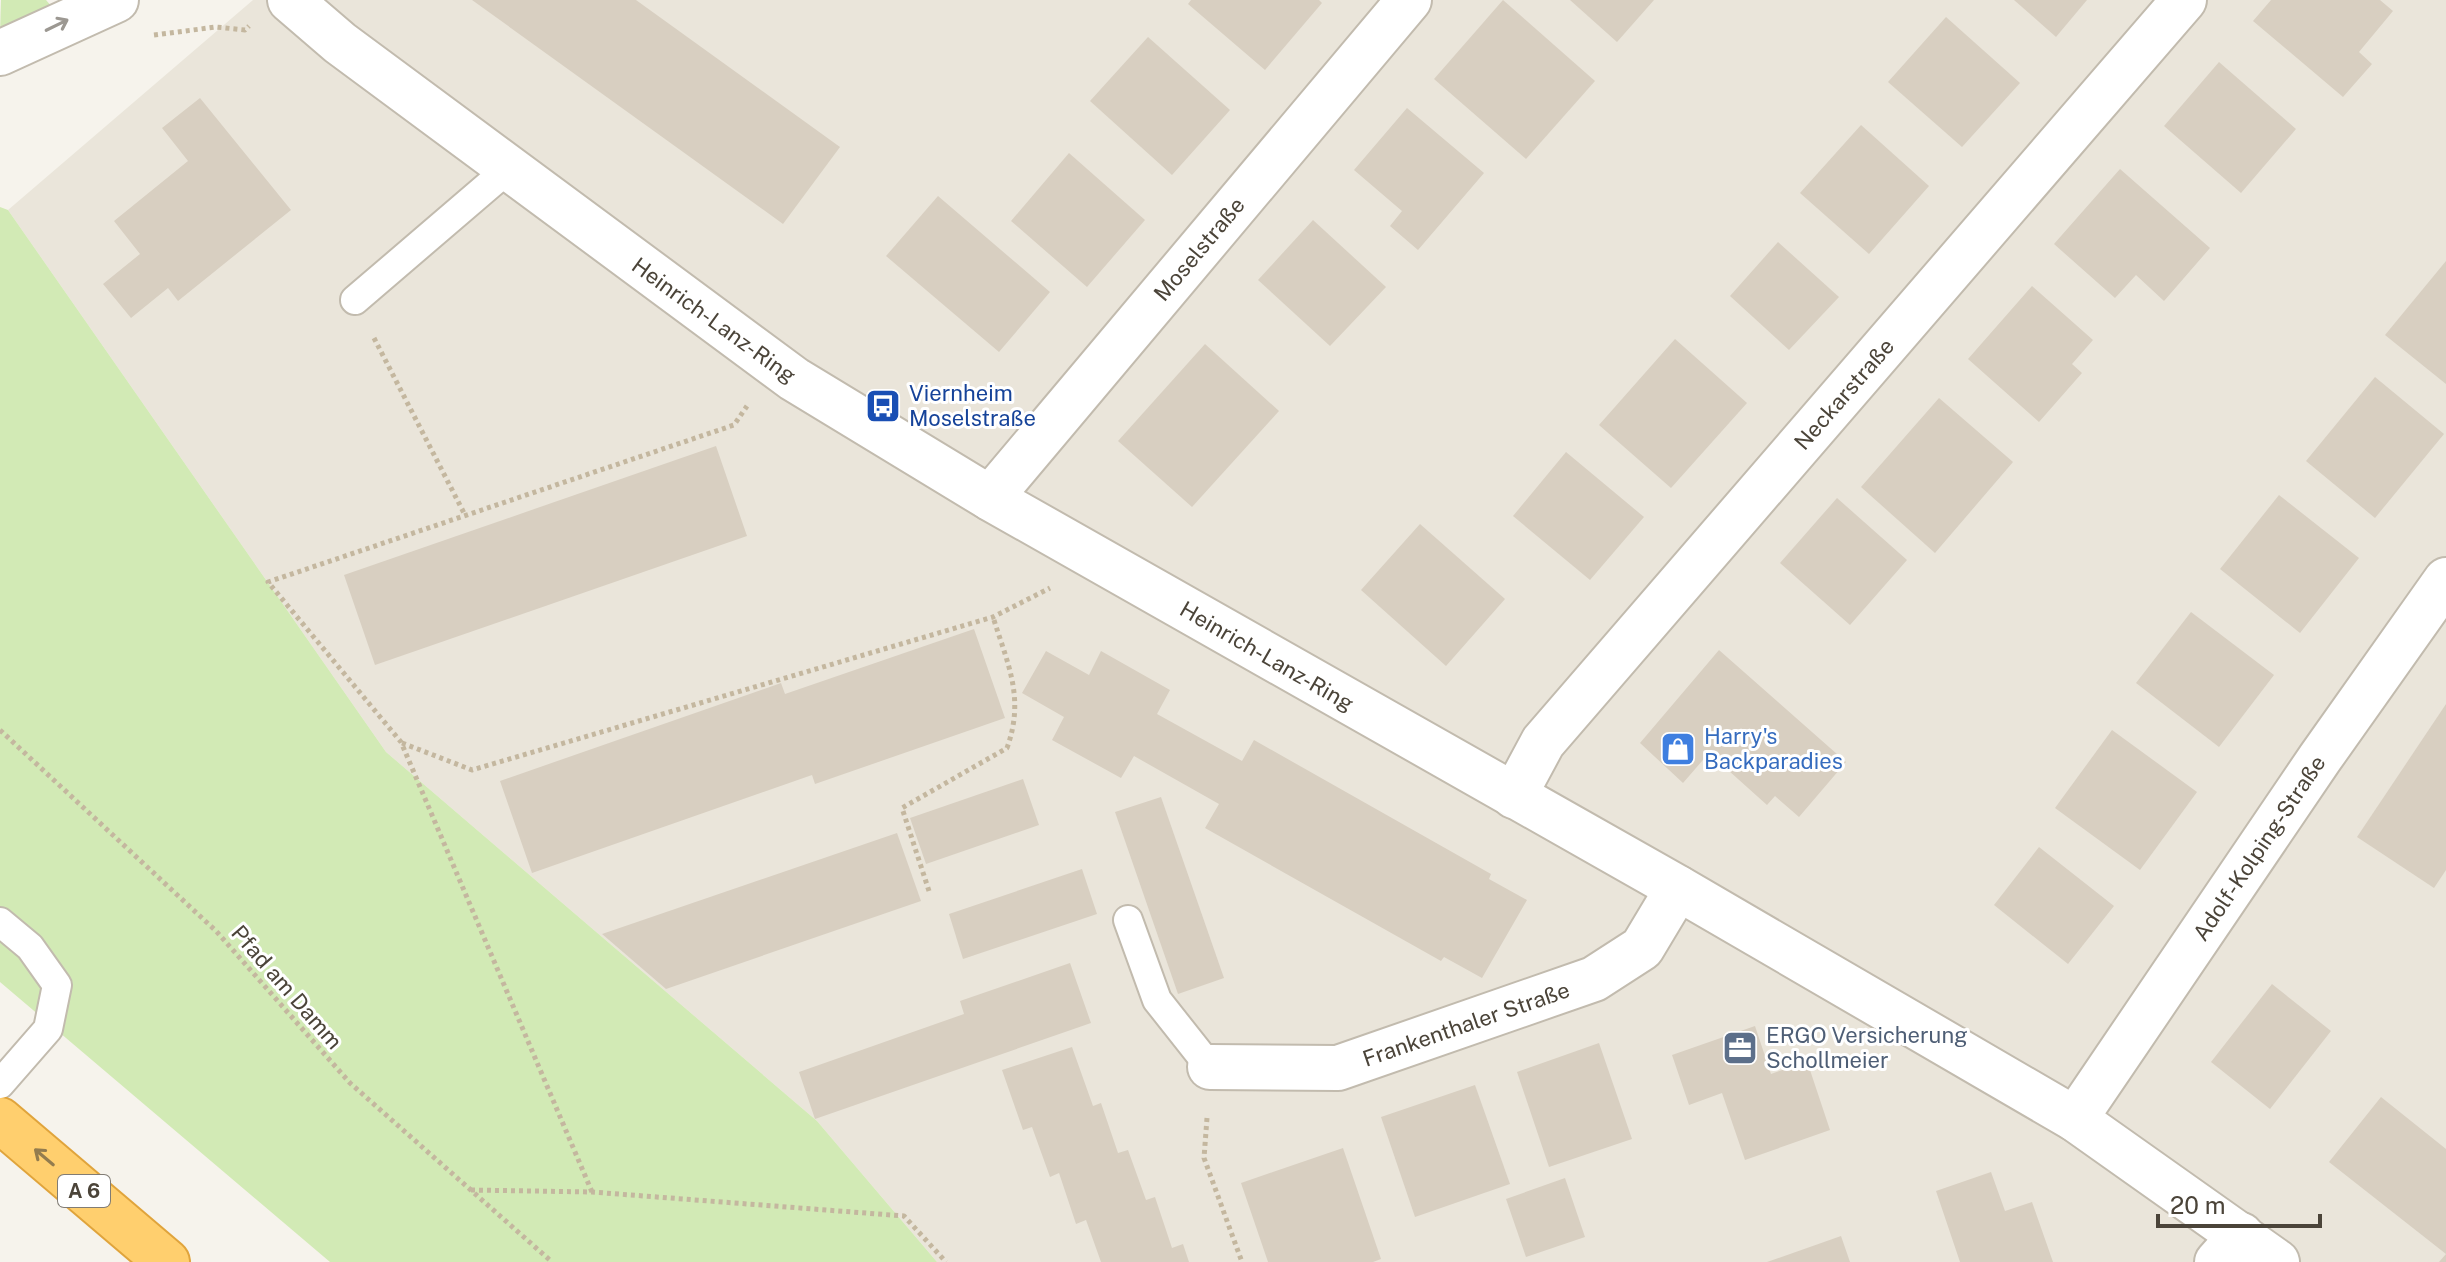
<svg xmlns="http://www.w3.org/2000/svg" width="2446" height="1262" viewBox="0 0 2446 1262" font-family="'Public Sans',sans-serif">
<style>
.residential{fill:#eae5da}
.green{fill:#d2eab5}
.building{fill:#d8cfc1}
.lines{fill:none;stroke-linecap:round;stroke-linejoin:round}
.service-casing{stroke:#c2bbae;stroke-width:32}
.minor-casing{stroke:#c2bbae;stroke-width:48}
.tertiary-casing{stroke:#c2bbae;stroke-width:48}
.motorway-casing{stroke:#e0a43c;stroke-width:48}
.path{stroke:#c4b79f;stroke-width:5;stroke-dasharray:4 4;stroke-linecap:butt}
.service{stroke:#fff;stroke-width:28}
.minor{stroke:#fff;stroke-width:44}
.tertiary{stroke:#fff;stroke-width:44}
.motorway{stroke:#ffcf6e;stroke-width:44}
.oneway{stroke:#9c9892}
.oneway2{stroke:#937c4e}
.labels{text-anchor:middle;stroke-width:6;stroke-linejoin:round;paint-order:stroke}
.shield{fill:#fff;stroke:#817c74;stroke-width:2}
.shield-label{font-size:20px;font-weight:bold;fill:#4b4439}
.street-label{font-size:22px;fill:#4b4439;stroke:#fff}
.transit-label{font-size:22px;fill:#164399;stroke:#fff;text-anchor:start}
.shop-label{font-size:22px;fill:#366cbe;stroke:#fff;text-anchor:start}
.service-label{font-size:22px;fill:#4e5e75;stroke:#fff;text-anchor:start}
</style>
<rect width="100%" height="100%" fill="#f6f3ec"/>
<path class="residential" d="M 253,0 L 2446,0 L 2446,1262 L 937,1262 L 817,1121 L 386,752 L 8,210 Z"/>
<g class="green">
<path d="M 1,0 L 46,0 L 52,7 L 0,34 Z"/>
<path d="M 0,207 L 8,210 L 386,752 L 817,1121 L 937,1262 L 330,1262 L 0,982 Z"/>
</g>
<g class="building">
<path d="M 472,0 L 636,0 L 840,147 L 783,224 Z"/>
<path d="M 1191,0 L 1319,0 L 1322,3 L 1265,70 L 1188,4 Z"/>
<path d="M 1503,0 L 1595,81 L 1526,159 L 1434,79 Z"/>
<path d="M 1570,0 L 1654,0 L 1617,42 Z"/>
<path d="M 2014,0 L 2087,0 L 2056,37 Z"/>
<path d="M 2271,0 L 2380,0 L 2393,11 L 2359,52 L 2372,64 L 2343,97 L 2253,21 Z"/>
<path d="M 1946,17 L 2020,83 L 1962,147 L 1888,82 Z"/>
<path d="M 1148,37 L 1230,110 L 1172,175 L 1090,101 Z"/>
<path d="M 2219,62 L 2296,129 L 2241,193 L 2164,126 Z"/>
<path d="M 200,98 L 291,210 L 178,301 L 168,288 L 131,318 L 103,284 L 140,254 L 114,221 L 188,161 L 162,128 Z"/>
<path d="M 1407,108 L 1484,173 L 1418,250 L 1390,226 L 1402,211 L 1354,170 Z"/>
<path d="M 1861,125 L 1929,186 L 1869,254 L 1800,193 Z"/>
<path d="M 1069,153 L 1145,220 L 1087,287 L 1011,221 Z"/>
<path d="M 2120,169 L 2210,248 L 2164,301 L 2136,275 L 2115,298 L 2054,244 Z"/>
<path d="M 938,196 L 1050,292 L 999,352 L 886,256 Z"/>
<path d="M 1313,220 L 1386,287 L 1330,346 L 1258,280 Z"/>
<path d="M 1778,242 L 1839,297 L 1789,350 L 1730,296 Z"/>
<path d="M 2446,261 L 2446,384 L 2385,335 Z"/>
<path d="M 2032,286 L 2093,340 L 2072,364 L 2082,373 L 2039,422 L 1968,359 Z"/>
<path d="M 1675,339 L 1747,403 L 1671,488 L 1599,425 Z"/>
<path d="M 1205,344 L 1279,411 L 1192,507 L 1118,441 Z"/>
<path d="M 2375,377 L 2444,434 L 2375,518 L 2306,461 Z"/>
<path d="M 1939,398 L 2013,462 L 1935,553 L 1861,487 Z"/>
<path d="M 716,446 L 747,536 L 375,665 L 344,575 Z"/>
<path d="M 1566,452 L 1644,517 L 1590,580 L 1513,516 Z"/>
<path d="M 2279,495 L 2359,558 L 2300,633 L 2220,569 Z"/>
<path d="M 1837,498 L 1907,560 L 1850,625 L 1780,563 Z"/>
<path d="M 1420,524 L 1505,599 L 1446,666 L 1361,590 Z"/>
<path d="M 2191,612 L 2274,675 L 2219,747 L 2136,683 Z"/>
<path d="M 974,629 L 1005,718 L 815,784 L 812,775 L 532,873 L 500,781 L 781,683 L 785,694 Z"/>
<path d="M 1719,650 L 1846,762 L 1799,817 L 1775,796 L 1767,805 L 1709,753 L 1683,783 L 1640,743 Z"/>
<path d="M 1046,651 L 1089,675 L 1101,651 L 1170,690 L 1157,714 L 1242,761 L 1254,740 L 1491,874 L 1489,879 L 1527,900 L 1482,978 L 1444,957 L 1441,961 L 1205,828 L 1219,804 L 1134,756 L 1121,778 L 1052,740 L 1064,717 L 1022,693 Z"/>
<path d="M 2446,704 L 2446,870 L 2434,888 L 2357,837 Z"/>
<path d="M 2112,730 L 2197,792 L 2140,870 L 2055,808 Z"/>
<path d="M 1023,779 L 1039,825 L 926,864 L 910,818 Z"/>
<path d="M 1161,797 L 1224,978 L 1178,994 L 1115,812 Z"/>
<path d="M 897,833 L 921,901 L 666,989 L 602,934 Z"/>
<path d="M 2039,847 L 2114,906 L 2068,964 L 1994,905 Z"/>
<path d="M 1082,869 L 1097,914 L 963,959 L 949,914 Z"/>
<path d="M 1070,963 L 1091,1023 L 815,1119 L 799,1072 L 964,1014 L 960,1001 Z"/>
<path d="M 2272,984 L 2331,1031 L 2270,1109 L 2211,1062 Z"/>
<path d="M 1755,1026 L 1771,1074 L 1807,1061 L 1830,1130 L 1745,1160 L 1722,1093 L 1689,1105 L 1672,1055 Z"/>
<path d="M 1599,1043 L 1632,1139 L 1549,1167 L 1517,1072 Z"/>
<path d="M 1072,1047 L 1093,1106 L 1101,1103 L 1118,1153 L 1128,1150 L 1146,1200 L 1155,1197 L 1172,1248 L 1183,1244 L 1189,1262 L 1101,1262 L 1086,1220 L 1076,1224 L 1059,1173 L 1050,1177 L 1032,1127 L 1023,1130 L 1002,1070 Z"/>
<path d="M 1475,1085 L 1510,1184 L 1415,1217 L 1381,1117 Z"/>
<path d="M 2381,1097 L 2446,1149 L 2446,1262 L 2439,1262 L 2446,1254 L 2329,1162 Z"/>
<path d="M 1343,1148 L 1381,1259 L 1373,1262 L 1268,1262 L 1241,1183 Z"/>
<path d="M 1991,1172 L 2005,1211 L 2032,1202 L 2053,1262 L 1960,1262 L 1936,1191 Z"/>
<path d="M 1565,1178 L 1585,1237 L 1526,1257 L 1506,1199 Z"/>
<path d="M 1841,1236 L 1850,1262 L 1767,1262 Z"/>
</g>
<g class="lines">
<g class="service-casing">
<g id="service">
<path d="M 355,300 L 508,169"/>
<path d="M 1128,920 L 1157,1000 L 1210,1067"/>
<path d="M 0,922 L 30,947 L 57,985 L 48,1029 L 0,1084"/>
</g>
</g>
<g class="minor-casing">
<g id="minor">
<path d="M 990,498 L 1409,0"/>
<path d="M 1514,796 L 1543,742 L 2184,0"/>
<path d="M 1210,1067 L 1338,1068 L 1594,979 L 1642,948 L 1678,888"/>
<path d="M 2075,1119 L 2320,758 L 2446,580"/>
<path d="M 2217,1262 L 2241,1235"/>
</g>
</g>
<g class="tertiary-casing">
<g id="tertiary">
<path d="M 290,0 L 340,43 L 794,379 L 990,498 L 1678,888 L 2075,1119 L 2277,1262"/>
<path d="M 0,53 L 116,0"/>
</g>
</g>
<g class="motorway-casing">
<path id="motorway" d="M 0,1120 L 167,1262"/>
</g>
<g class="path">
<path d="M 154,35 L 216,27 L 245,30 L 249,26"/>
<path d="M 374,338 L 465,515"/>
<path d="M 0,730 L 216,931 L 350,1083 L 552,1262"/>
<path d="M 402,743 L 472,770 L 993,617 L 1050,588"/>
<path d="M 929,891 L 902,808 L 1007,748 C 1025,698 1008,665 993,617"/>
<path d="M 1207,1118 L 1204,1158 L 1242,1262"/>
<path d="M 471,1190 L 592,1192 L 904,1216 L 946,1262"/>
<path d="M 592,1192 L 401,742 L 268,582 L 734,425 L 747,406"/>
</g>
<use href="#service" class="service"/>
<use href="#minor" class="minor"/>
<use href="#tertiary" class="tertiary"/>
<use href="#motorway" class="motorway"/>
</g>
<defs><path id="oneway-shaft" d="M-6 0H5M1.5-3L5.5 0L1.5 3" fill="none" stroke-width="1.6" stroke-linecap="round" stroke-linejoin="round" transform="scale(2)"/></defs>
<use class="oneway" href="#oneway-shaft" transform="translate(57 25) rotate(-26)"/>
<use class="oneway2" href="#oneway-shaft" transform="translate(44 1157) rotate(-140)"/>
<defs>
<g id="bus-square" transform="scale(1.8)"><rect x="-9" y="-9" width="18" height="18" rx="4" fill="#1a4fb4" stroke="#fff"/><path d="M-5-6H5V4H4V6H2V4H-2V6H-4V4H-5ZM-3.5-4V0h7V-4ZM-3.5 1.2v1.5H-2V1.2ZM2 1.2v1.5H3.5V1.2Z" fill="#fff"/></g>
<g id="shop-square" transform="scale(1.8)"><rect x="-9" y="-9" width="18" height="18" rx="4" fill="#3f7fe0" stroke="#fff"/><path d="M-5-2.5h2.3a2.7 3.5 0 0 1 5.4 0H5L5.5 6h-11ZM-1.5-2.5h3a1.5 2.3 0 0 0-3 0Z" fill="#fff"/></g>
<g id="office-square" transform="scale(1.8)"><rect x="-9" y="-9" width="18" height="18" rx="4" fill="#5c6f8a" stroke="#fff"/><path d="M-6-3h4V-5.5h4V-3h4V5H-6ZM-1-4.5V-3h2v-1.5ZM-6 0V1H6V0Z" fill="#fff"/></g>
</defs>
<g fill-rule="evenodd">
<use href="#bus-square" x="883" y="406"/>
<use href="#shop-square" x="1678" y="749"/>
<use href="#office-square" x="1740" y="1048"/>
</g>
<g class="labels">
<rect class="shield" x="58" y="1175" width="52" height="32" rx="6"/>
<g class="shield-label">
<text x="84" y="1198">A 6</text>
</g>
<g class="street-label">
<text transform="translate(1199 249) rotate(-50)" y="8">Moselstraße</text>
<text transform="translate(714 320) rotate(36)" y="8">Heinrich-Lanz-Ring</text>
<text transform="translate(1844 394) rotate(-49)" y="8">Neckarstraße</text>
<text transform="translate(1267 656) rotate(30)" y="8">Heinrich-Lanz-Ring</text>
<text transform="translate(2259 848) rotate(-56)" y="8">Adolf-Kolping-Straße</text>
<text transform="translate(287 987) rotate(49)" y="8">Pfad am Damm</text>
<text transform="translate(1466 1024) rotate(-19)" y="8">Frankenthaler Straße</text>
</g>
<g class="transit-label">
<text x="909" y="401">Viernheim<tspan x="909" dy="25">Moselstraße</tspan></text>
</g>
<g class="shop-label">
<text x="1704" y="744">Harry's<tspan x="1704" dy="25">Backparadies</tspan></text>
</g>
<g class="service-label">
<text x="1766" y="1043">ERGO Versicherung<tspan x="1766" dy="25">Schollmeier</tspan></text>
</g>
</g>
<path d="M2158 1214v12h162v-12" fill="none" stroke="#4b4439" stroke-width="4"/>
<text x="2170" y="1214" font-size="24" fill="#4b4439" stroke="#ffffff" stroke-width="6" paint-order="stroke">20 m</text>
</svg>
